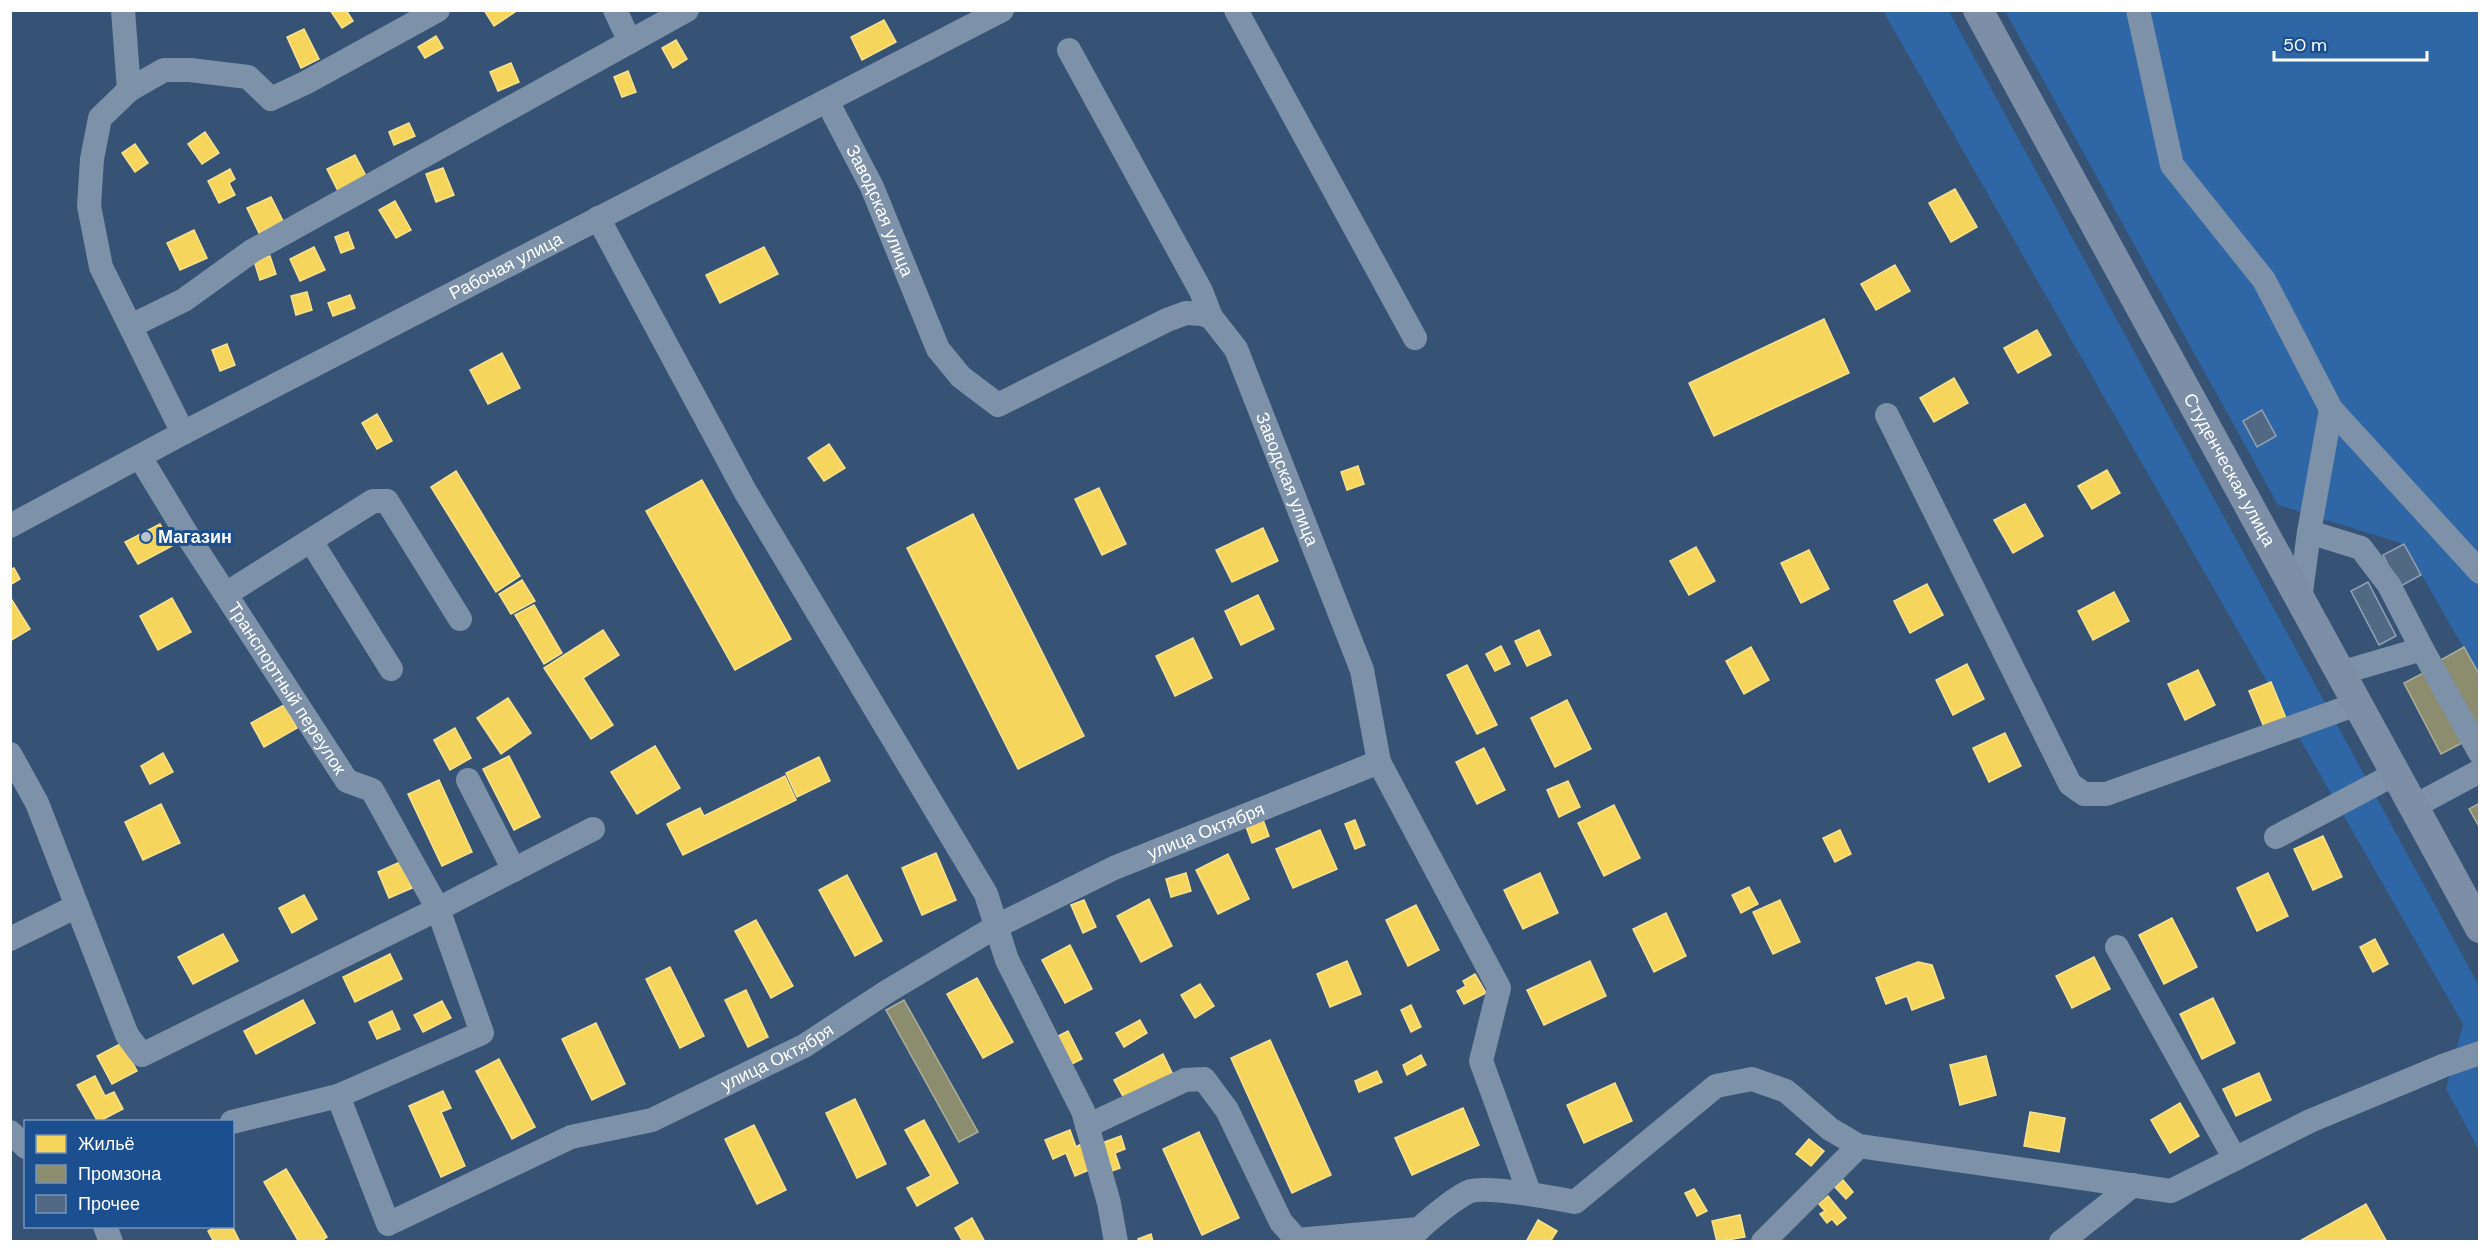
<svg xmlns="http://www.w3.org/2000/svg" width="2490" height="1252" viewBox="0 0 2490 1252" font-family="'DM Sans',sans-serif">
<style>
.green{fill:#2f66a5}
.homes{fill:#f6d55c;stroke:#f9e28d;stroke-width:1.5}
.industry{fill:#8c8c6e;stroke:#aeae9a;stroke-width:1.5}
.building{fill:#526984;stroke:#92a2b6;stroke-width:1.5}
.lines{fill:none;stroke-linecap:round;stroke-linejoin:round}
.minor{stroke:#7d92a8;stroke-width:24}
.major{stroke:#7d8ea7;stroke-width:30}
.poi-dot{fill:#b9c2ce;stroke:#1b4f8f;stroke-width:2}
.labels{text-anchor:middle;stroke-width:6;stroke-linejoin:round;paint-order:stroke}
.street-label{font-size:18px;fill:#fff;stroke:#1b4f8f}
.poi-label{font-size:18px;font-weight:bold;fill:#fff;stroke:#1b4f8f;text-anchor:start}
</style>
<rect width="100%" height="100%" fill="#365274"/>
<g class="green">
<path d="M 1883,11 L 1949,11 L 2479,986 L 2479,1150 L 2446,1089 L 2463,1024 Z"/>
<path d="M 2005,11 L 2479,11 L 2479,675 L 2404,544 L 2278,505 Z"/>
</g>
<g class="homes">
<path d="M 330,10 L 346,10 L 353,21 L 342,28 Z"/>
<path d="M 484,10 L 518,10 L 494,26 Z"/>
<path d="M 884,20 L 896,42 L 862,60 L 851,37 Z"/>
<path d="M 304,29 L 319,59 L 301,68 L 287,37 Z"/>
<path d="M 436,36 L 443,48 L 425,58 L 418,47 Z"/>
<path d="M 676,40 L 687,59 L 673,68 L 662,48 Z"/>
<path d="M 511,63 L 519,82 L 498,91 L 490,72 Z"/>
<path d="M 628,71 L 636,92 L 622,97 L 614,77 Z"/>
<path d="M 409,123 L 415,136 L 394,145 L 389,132 Z"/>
<path d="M 205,132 L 219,153 L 202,164 L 188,144 Z"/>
<path d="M 135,144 L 148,163 L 135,172 L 122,153 Z"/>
<path d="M 355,155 L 366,176 L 338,191 L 327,169 Z"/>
<path d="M 443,168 L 454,195 L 436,202 L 426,174 Z"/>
<path d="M 230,169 L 235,179 L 229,183 L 235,195 L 219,203 L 208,181 Z"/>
<path d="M 1955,189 L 1977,227 L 1951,242 L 1929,203 Z"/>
<path d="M 271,197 L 283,221 L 259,233 L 247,208 Z"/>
<path d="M 395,201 L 411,230 L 396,238 L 379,210 Z"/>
<path d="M 194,230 L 207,258 L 180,270 L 167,243 Z"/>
<path d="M 348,232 L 354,248 L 341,253 L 335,237 Z"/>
<path d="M 314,247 L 325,270 L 300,281 L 290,259 Z"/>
<path d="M 764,247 L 778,274 L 720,303 L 706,275 Z"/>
<path d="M 270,256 L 276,274 L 260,280 L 254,261 Z"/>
<path d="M 1895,265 L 1910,291 L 1876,310 L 1861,284 Z"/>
<path d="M 307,292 L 312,310 L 296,315 L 291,296 Z"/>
<path d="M 350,295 L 355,308 L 333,316 L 328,303 Z"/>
<path d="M 1824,319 L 1849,373 L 1714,436 L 1689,383 Z"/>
<path d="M 2037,330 L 2051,355 L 2018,373 L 2004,348 Z"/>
<path d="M 227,344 L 235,365 L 220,371 L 212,350 Z"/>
<path d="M 502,353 L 520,388 L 488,404 L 470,370 Z"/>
<path d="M 1954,378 L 1968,403 L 1934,422 L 1920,398 Z"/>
<path d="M 377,414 L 392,441 L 377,449 L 362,423 Z"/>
<path d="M 829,444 L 845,468 L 824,481 L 808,458 Z"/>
<path d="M 1358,466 L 1364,484 L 1347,490 L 1341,472 Z"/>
<path d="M 2107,470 L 2120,493 L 2092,509 L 2078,486 Z"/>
<path d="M 456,471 L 520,576 L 496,592 L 431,487 Z"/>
<path d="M 702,480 L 791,639 L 735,670 L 646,511 Z"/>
<path d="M 1099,488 L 1126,544 L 1102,555 L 1075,499 Z"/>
<path d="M 2025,504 L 2043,536 L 2013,553 L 1994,520 Z"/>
<path d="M 973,514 L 1084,736 L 1018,769 L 907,548 Z"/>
<path d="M 160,524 L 172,546 L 138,564 L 125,542 Z"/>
<path d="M 1263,528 L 1278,561 L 1232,582 L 1216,550 Z"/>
<path d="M 1696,547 L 1715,581 L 1689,595 L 1670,561 Z"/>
<path d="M 1809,550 L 1829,589 L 1801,603 L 1781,563 Z"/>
<path d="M 14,568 L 20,579 L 10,585 L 10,570 Z"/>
<path d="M 522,580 L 535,601 L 511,614 L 499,594 Z"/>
<path d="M 1927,584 L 1943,615 L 1910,633 L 1894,601 Z"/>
<path d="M 2114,592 L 2129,621 L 2093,640 L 2078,611 Z"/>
<path d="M 1258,595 L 1274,629 L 1241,645 L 1225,611 Z"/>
<path d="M 10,597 L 30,629 L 10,641 Z"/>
<path d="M 172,598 L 191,632 L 158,650 L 140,616 Z"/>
<path d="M 534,605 L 562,653 L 544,664 L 515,615 Z"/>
<path d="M 603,630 L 619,655 L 583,678 L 613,725 L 591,739 L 544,668 Z"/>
<path d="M 1539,630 L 1551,655 L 1527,666 L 1515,641 Z"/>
<path d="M 1193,638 L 1212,678 L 1175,696 L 1156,656 Z"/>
<path d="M 1501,646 L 1510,664 L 1495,671 L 1486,654 Z"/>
<path d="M 1751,647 L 1769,680 L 1744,694 L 1726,661 Z"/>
<path d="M 1967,664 L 1984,699 L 1953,715 L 1936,680 Z"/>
<path d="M 1467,665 L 1497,725 L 1477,734 L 1447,675 Z"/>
<path d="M 2198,670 L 2215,705 L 2185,720 L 2168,684 Z"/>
<path d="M 2271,682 L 2286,718 L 2264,727 L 2249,691 Z"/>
<path d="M 508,698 L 531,733 L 501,754 L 477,718 Z"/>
<path d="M 1567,700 L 1591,749 L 1555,767 L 1531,718 Z"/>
<path d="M 284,705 L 297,728 L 264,747 L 251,723 Z"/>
<path d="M 455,728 L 471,758 L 450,770 L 434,740 Z"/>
<path d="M 2005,733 L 2021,766 L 1989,782 L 1973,748 Z"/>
<path d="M 655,746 L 680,788 L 637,814 L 611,772 Z"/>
<path d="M 1484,748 L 1505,790 L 1477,804 L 1456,762 Z"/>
<path d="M 163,753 L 173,772 L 150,784 L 141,766 Z"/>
<path d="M 509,756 L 540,817 L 514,830 L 483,769 Z"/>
<path d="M 819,757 L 830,781 L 797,797 L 786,773 Z"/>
<path d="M 785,776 L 796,800 L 683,855 L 667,824 L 700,808 L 704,816 Z"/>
<path d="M 439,780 L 472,852 L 442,866 L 408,794 Z"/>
<path d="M 1568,781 L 1580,807 L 1559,817 L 1547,790 Z"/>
<path d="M 161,804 L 180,843 L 143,860 L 125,822 Z"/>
<path d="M 1614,805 L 1640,858 L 1604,876 L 1578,823 Z"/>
<path d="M 1262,817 L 1269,836 L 1252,843 L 1245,824 Z"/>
<path d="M 1355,820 L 1365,845 L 1355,849 L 1345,824 Z"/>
<path d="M 1320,830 L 1337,869 L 1293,888 L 1276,849 Z"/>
<path d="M 1840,830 L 1851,854 L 1835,862 L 1823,838 Z"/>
<path d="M 2323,836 L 2342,877 L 2313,890 L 2294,849 Z"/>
<path d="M 936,853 L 956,900 L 922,915 L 902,868 Z"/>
<path d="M 1228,854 L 1249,899 L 1218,914 L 1196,870 Z"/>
<path d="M 400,862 L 412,888 L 389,898 L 378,872 Z"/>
<path d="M 1186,873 L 1191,891 L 1171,897 L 1166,879 Z"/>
<path d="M 1540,873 L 1558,913 L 1523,929 L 1504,890 Z"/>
<path d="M 2268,873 L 2288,916 L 2257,931 L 2237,888 Z"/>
<path d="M 847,875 L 882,941 L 855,956 L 819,890 Z"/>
<path d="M 1749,887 L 1758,904 L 1741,913 L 1732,895 Z"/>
<path d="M 304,895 L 317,919 L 292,933 L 279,908 Z"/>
<path d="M 1149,899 L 1172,946 L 1141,962 L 1117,916 Z"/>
<path d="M 1084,900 L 1096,927 L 1083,933 L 1071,905 Z"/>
<path d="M 1780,900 L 1800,942 L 1773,954 L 1753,912 Z"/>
<path d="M 1416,905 L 1439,950 L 1408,966 L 1386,920 Z"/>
<path d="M 1666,913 L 1686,956 L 1654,972 L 1633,929 Z"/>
<path d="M 2172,918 L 2197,967 L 2164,984 L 2139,935 Z"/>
<path d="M 756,920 L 793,986 L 771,998 L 735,931 Z"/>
<path d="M 223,934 L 238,961 L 193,984 L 178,957 Z"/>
<path d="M 2375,939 L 2388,964 L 2373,972 L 2360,947 Z"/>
<path d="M 1070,945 L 1092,989 L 1065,1003 L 1042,960 Z"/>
<path d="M 390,954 L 402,979 L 355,1002 L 343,977 Z"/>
<path d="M 2094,957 L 2110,989 L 2072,1008 L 2056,976 Z"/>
<path d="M 1347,961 L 1361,994 L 1330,1007 L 1317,974 Z"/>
<path d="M 1590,961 L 1606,996 L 1544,1025 L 1527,990 Z"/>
<path d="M 1918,962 L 1932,965 L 1944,998 L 1912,1010 L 1907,996 L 1886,1004 L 1876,978 Z"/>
<path d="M 670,967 L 704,1036 L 680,1048 L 646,979 Z"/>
<path d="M 1475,974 L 1486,993 L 1464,1004 L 1457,991 L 1466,986 L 1463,981 Z"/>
<path d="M 977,978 L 1013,1042 L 983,1058 L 947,994 Z"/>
<path d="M 1200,984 L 1214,1006 L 1195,1018 L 1181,995 Z"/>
<path d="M 746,990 L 768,1037 L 748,1047 L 725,1000 Z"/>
<path d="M 2213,998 L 2235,1043 L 2202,1059 L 2180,1014 Z"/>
<path d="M 303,1000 L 315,1023 L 256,1054 L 244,1031 Z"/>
<path d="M 442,1001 L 451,1018 L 423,1032 L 414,1015 Z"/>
<path d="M 1411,1005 L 1421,1027 L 1411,1032 L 1401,1010 Z"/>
<path d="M 392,1011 L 400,1029 L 377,1039 L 369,1022 Z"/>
<path d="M 1140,1020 L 1147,1033 L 1124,1047 L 1116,1033 Z"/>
<path d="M 596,1023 L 625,1084 L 592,1100 L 562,1039 Z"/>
<path d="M 1068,1031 L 1082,1059 L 1068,1066 L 1054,1038 Z"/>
<path d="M 1270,1040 L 1331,1175 L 1292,1193 L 1231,1058 Z"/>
<path d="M 122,1043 L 137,1071 L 112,1084 L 97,1056 Z"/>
<path d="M 1163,1054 L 1173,1075 L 1125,1100 L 1114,1080 Z"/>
<path d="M 1421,1055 L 1426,1065 L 1407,1075 L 1403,1065 Z"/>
<path d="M 1986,1056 L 1996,1095 L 1960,1105 L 1950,1065 Z"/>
<path d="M 499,1059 L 535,1127 L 512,1139 L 476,1071 Z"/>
<path d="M 1377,1071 L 1382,1082 L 1359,1092 L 1355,1081 Z"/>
<path d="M 2259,1073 L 2271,1100 L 2236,1116 L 2223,1089 Z"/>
<path d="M 95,1076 L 105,1096 L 114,1092 L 123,1109 L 98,1122 L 77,1085 Z"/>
<path d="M 1615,1083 L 1632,1121 L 1584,1143 L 1567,1105 Z"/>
<path d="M 443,1091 L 451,1108 L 441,1112 L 465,1166 L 441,1177 L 409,1106 Z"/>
<path d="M 855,1099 L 886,1164 L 857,1178 L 826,1113 Z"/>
<path d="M 2180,1103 L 2199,1136 L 2170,1153 L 2151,1120 Z"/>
<path d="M 1463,1108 L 1479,1145 L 1412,1175 L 1395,1138 Z"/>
<path d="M 2030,1112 L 2065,1118 L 2059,1152 L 2024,1146 Z"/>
<path d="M 924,1120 L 958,1183 L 917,1206 L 907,1188 L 931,1176 L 905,1130 Z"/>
<path d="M 754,1125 L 786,1190 L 757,1204 L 725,1139 Z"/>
<path d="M 1070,1130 L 1076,1147 L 1081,1144 L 1091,1169 L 1075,1176 L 1066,1153 L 1053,1159 L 1045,1140 Z"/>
<path d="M 1199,1132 L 1239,1218 L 1202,1235 L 1163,1149 Z"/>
<path d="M 1121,1136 L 1125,1149 L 1115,1153 L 1120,1168 L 1109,1172 L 1099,1144 Z"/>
<path d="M 1809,1139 L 1824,1151 L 1811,1166 L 1796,1154 Z"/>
<path d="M 286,1169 L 327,1237 L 320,1242 L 299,1242 L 264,1182 Z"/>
<path d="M 1843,1180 L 1853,1192 L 1846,1199 L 1835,1187 Z"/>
<path d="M 1694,1189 L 1707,1211 L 1697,1216 L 1685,1193 Z"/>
<path d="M 1828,1196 L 1846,1218 L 1837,1225 L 1832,1219 L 1827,1223 L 1820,1214 L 1825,1211 L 1819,1204 Z"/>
<path d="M 2366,1204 L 2387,1242 L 2298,1242 Z"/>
<path d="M 1740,1215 L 1745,1237 L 1717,1242 L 1712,1221 Z"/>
<path d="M 972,1218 L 985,1242 L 963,1242 L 955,1228 Z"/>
<path d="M 1538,1220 L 1557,1231 L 1550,1242 L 1526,1242 Z"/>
<path d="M 217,1226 L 232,1226 L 240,1242 L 214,1242 L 208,1231 Z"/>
<path d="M 1151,1234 L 1153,1242 L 1139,1242 L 1138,1239 Z"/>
</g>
<g class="industry">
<path d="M 2464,647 L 2480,676 L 2480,733 L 2439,661 Z"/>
<path d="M 2427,671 L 2464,742 L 2441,754 L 2404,683 Z"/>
<path d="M 2480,803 L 2480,828 L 2469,809 Z"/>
<path d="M 904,1000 L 978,1132 L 959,1142 L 886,1010 Z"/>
</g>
<g class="building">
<path d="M 2262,410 L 2276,436 L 2257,447 L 2243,421 Z"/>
<path d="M 2404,544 L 2421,575 L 2399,587 L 2383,555 Z"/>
<path d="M 2368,582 L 2396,636 L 2379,645 L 2351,591 Z"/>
</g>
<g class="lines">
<g class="minor">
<path d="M 123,10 L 129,90"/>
<path d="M 615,10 L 630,42"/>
<path d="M 1236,10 L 1415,338"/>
<path d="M 2138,10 L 2172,165 L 2264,280 L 2331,409 L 2480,572"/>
<path d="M 1069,50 L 1201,291 L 1211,317"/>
<path id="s1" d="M 827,101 L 872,187 L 938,349 L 961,377 L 998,405 L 1167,320 L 1186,313 L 1202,314 L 1211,317 L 1236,349 L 1362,670 L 1379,762 L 1499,988 L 1481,1061 L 1529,1192"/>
<path d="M 598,218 L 745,491 L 986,894 L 1007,960 L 1083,1111 L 1109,1203 L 1116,1242"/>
<path d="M 131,326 L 184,300 L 252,251 L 687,10"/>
<path d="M 1887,415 L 2070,784 L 2084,794 L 2106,794 L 2357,704"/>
<path d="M 183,433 L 101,267 L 89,206 L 92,159 L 100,118 L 129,90 L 164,70 L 190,70 L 248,77 L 271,99 L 307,82 L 438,10"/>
<path id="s2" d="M 140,457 L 189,538 L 347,781 L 372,790 L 438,909 L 482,1033 L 338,1096"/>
<path id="s3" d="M 10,526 L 183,433 L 1002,10"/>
<path d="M 2309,532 L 2361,548 L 2389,585 L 2422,649"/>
<path d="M 311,541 L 391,669"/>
<path d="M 226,594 L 373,501 L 387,501 L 460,619"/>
<path d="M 2300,600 L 2309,532 L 2331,409"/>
<path d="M 2340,673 L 2422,649 L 2480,753"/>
<path d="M 10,754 L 37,803 L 127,1035 L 142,1055 L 438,909 L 593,829"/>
<path d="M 468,780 L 514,870"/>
<path d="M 2413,807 L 2480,771"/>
<path d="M 2276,837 L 2395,774"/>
<path d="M 10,939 L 77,906"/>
<path d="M 2117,947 L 2235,1159"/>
<path id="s4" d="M 232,1122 L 338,1096 L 388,1224 L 571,1137 L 652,1120 L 804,1046 L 888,991 L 997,926 L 1114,868 L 1379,762"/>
<path d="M 1087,1126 L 1185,1080 L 1204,1079 L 1227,1110 L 1281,1222 L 1297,1240 L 1419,1229"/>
<path d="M 10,1132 L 26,1147"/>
<path d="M 105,1226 L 111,1242"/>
<path d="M 1406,1242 C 1420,1227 1450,1201 1468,1192 C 1485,1185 1555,1198 1575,1202 L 1716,1086 L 1752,1079 L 1786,1091 L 1830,1129 L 1859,1146 L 2171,1191 L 2310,1121 L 2445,1065 L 2480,1053"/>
<path d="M 1763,1242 L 1859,1146"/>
<path d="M 2061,1242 L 2133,1185"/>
</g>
<path class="major" id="s5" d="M 1978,10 L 2480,928"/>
</g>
<circle class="poi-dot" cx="146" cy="537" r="6"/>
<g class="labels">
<g class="street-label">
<text dy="6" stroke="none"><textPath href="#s1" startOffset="122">Заводская улица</textPath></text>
<text dy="6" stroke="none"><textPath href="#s3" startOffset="560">Рабочая улица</textPath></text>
<text dy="6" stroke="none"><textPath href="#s5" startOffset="524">Студенческая улица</textPath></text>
<text dy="6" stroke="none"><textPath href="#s1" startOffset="770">Заводская улица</textPath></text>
<text dy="6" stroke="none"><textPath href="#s2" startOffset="274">Транспортный переулок</textPath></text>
<text dy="6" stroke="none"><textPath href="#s4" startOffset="1158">улица Октября</textPath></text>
<text dy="6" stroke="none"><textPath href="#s4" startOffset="672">улица Октября</textPath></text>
</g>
<g class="poi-label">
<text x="158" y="543">Магазин</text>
</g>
</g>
<rect width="2490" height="1252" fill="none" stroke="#ffffff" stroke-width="24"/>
<rect x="24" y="1120" width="210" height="108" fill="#1b4f8f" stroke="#7695bc" stroke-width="1.5"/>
<rect x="36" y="1135" width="30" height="18" fill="#f6d55c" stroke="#7695bc" stroke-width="1.5"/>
<text x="78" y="1150" font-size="18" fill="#ffffff">Жильё</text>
<rect x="36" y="1165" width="30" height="18" fill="#8c8c6e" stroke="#7695bc" stroke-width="1.5"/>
<text x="78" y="1180" font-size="18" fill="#ffffff">Промзона</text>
<rect x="36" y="1195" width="30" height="18" fill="#526984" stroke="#7695bc" stroke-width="1.5"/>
<text x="78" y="1210" font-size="18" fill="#ffffff">Прочее</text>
<path d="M2274 51v9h153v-9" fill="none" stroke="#ffffff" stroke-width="3"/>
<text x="2283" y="51" font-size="18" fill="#ffffff" stroke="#1b4f8f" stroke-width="4.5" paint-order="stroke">50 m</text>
</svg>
